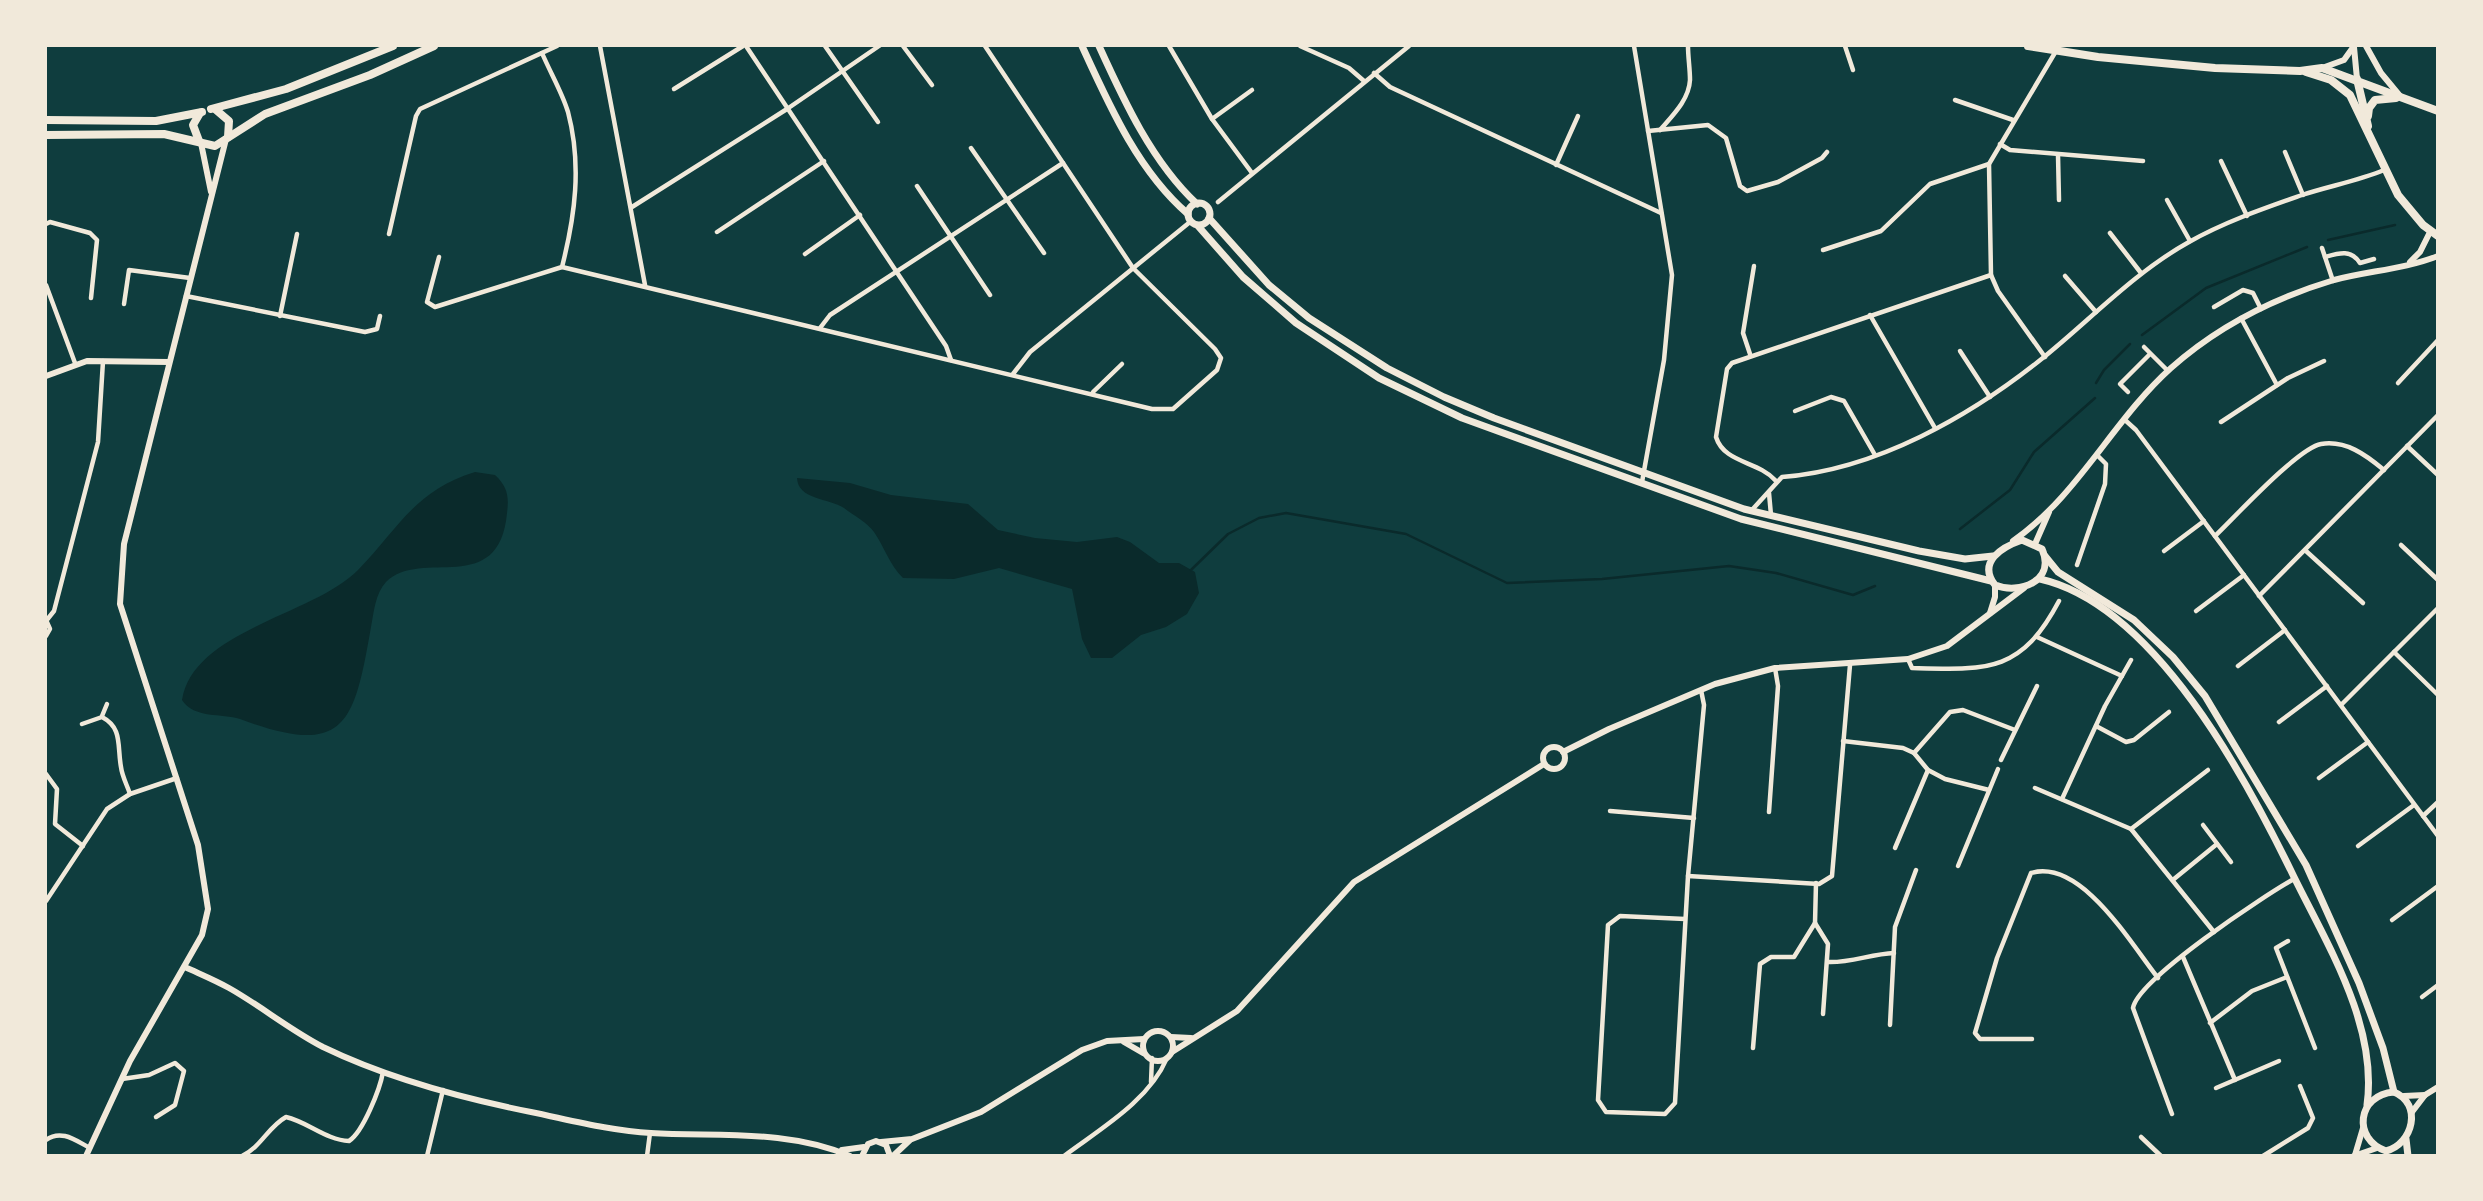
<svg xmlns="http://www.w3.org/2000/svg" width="2483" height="1201" viewBox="0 0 2483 1201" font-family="Helvetica,sans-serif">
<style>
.water{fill:#0a2a2b}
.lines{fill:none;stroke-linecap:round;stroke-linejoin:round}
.stream{stroke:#0a2a2b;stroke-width:2.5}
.minor{stroke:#f1e9da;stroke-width:4.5}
.tertiary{stroke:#f1e9da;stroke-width:6}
.secondary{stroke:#f1e9da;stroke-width:7}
.trunk{stroke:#f1e9da;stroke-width:8}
</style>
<rect width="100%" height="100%" fill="#0f3d3e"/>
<g class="water">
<path d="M 475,472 L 495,475 C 508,487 509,497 507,513 C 499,599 421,547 386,582 C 375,594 374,612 371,627 C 354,723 347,759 240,719 C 222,713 194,719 182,700 C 193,630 314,615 358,570 C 399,528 414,491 475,472 Z"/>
<path d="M 797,478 L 850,483 L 891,495 L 968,504 L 998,530 L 1035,538 L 1077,542 L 1117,537 L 1130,542 L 1159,563 L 1179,563 L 1195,572 L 1199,593 L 1187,614 L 1166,627 L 1141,635 L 1112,658 L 1091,658 L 1082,639 L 1072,589 L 999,568 L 954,579 L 903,578 C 889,564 885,548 874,532 C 868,523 853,515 844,508 C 829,498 798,500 797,478 Z"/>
</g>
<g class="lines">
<g class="stream">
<path d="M 2328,240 L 2395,225"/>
<path d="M 2142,335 L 2206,288 L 2307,247"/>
<path d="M 2096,383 L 2104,370 L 2130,344"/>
<path d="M 1960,529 L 2010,490 L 2034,452 L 2095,398"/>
<path d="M 1191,570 L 1228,534 L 1259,518 L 1286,513 L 1406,534 L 1507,583 L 1602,579 L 1729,566 L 1776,573 L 1853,595 L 1875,586"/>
</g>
<g class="minor">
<path d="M 600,46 L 645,285"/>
<path d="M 746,46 L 946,346 L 951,360"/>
<path d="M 825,46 L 878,122"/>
<path d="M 903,46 L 932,85"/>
<path d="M 1169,46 L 1212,119 L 1252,173"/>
<path d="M 1300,46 L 1349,68 L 1364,81"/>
<path d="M 1634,46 L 1672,275 L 1664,360 L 1642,482"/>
<path d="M 1845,46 L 1853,70"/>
<path d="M 542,53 C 550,72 562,92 568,112 C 582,165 575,216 562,267"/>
<path d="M 1374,73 L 1390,87 L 1661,213"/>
<path d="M 674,89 L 743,46"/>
<path d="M 1955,100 L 2013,120"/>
<path d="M 1212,119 L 1252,90"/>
<path d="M 1660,130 C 1672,116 1689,100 1690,80 C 1690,69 1688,57 1688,46"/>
<path d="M 1648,131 L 1708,125 L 1726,138 L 1740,186 L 1747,191 L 1778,182 L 1822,158 L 1827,152"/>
<path d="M 2000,144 L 2010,150 L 2143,161"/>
<path d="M 971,148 L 1044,253"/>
<path d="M 2285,152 L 2303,195"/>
<path d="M 2058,155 L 2059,200"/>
<path d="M 2221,161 L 2247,216"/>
<path d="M 1556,165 L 1578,116"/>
<path d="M 917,186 L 990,295"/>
<path d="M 2167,200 L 2190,241"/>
<path d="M 1218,202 L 1409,46"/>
<path d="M 632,207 L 787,109 L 879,46"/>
<path d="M 46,224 L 50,222 L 90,233 L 97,240 L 91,298"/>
<path d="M 717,232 L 824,161"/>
<path d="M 2110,233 L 2141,273"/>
<path d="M 389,234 L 416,116 L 420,109 L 557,46"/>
<path d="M 2322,248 L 2333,281"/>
<path d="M 1823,250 L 1881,231 L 1930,184 L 1989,164"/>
<path d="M 805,254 L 860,215"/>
<path d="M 439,257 L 427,302 L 435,307 L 562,267 L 1152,409 L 1173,409 L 1217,370 L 1221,358 L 1215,349 L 1133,268 L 985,46"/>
<path d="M 2325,257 C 2339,253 2351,249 2360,263 L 2374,259"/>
<path d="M 2065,276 L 2096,312"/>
<path d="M 46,285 L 75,363"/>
<path d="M 186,296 L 365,332 L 377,329 L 380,316"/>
<path d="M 124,304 L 129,270 L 190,278"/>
<path d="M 2214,307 L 2243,290 L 2253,293 L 2261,309"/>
<path d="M 1870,315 L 1935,428"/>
<path d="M 280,316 L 297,234"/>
<path d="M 2241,318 L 2277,385"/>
<path d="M 820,328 L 830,315 L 1063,163"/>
<path d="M 2144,347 L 2168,371"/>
<path d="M 1960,351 L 1990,397"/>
<path d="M 1750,354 L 1743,333 L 1754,266"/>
<path d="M 2045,357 L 1998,291 L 1991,275 L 1989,164 L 2056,51"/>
<path d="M 1013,374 L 1030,352 L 1190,222"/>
<path d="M 2398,383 L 2438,340"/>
<path d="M 1093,392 L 1122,364"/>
<path d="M 2128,392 L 2120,384 L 2150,354"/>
<path d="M 1795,411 L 1831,397 L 1844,401 L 1875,455"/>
<path d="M 2125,420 L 2136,430 L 2438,836"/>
<path d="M 2221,422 L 2288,378 L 2324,361"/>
<path d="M 2407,446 L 2438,475"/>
<path d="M 1775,480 C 1758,461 1724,463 1716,437 L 1727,369 L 1732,363 L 1991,275"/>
<path d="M 1769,493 L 1771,515"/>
<path d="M 1751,511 L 1782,477 C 1876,470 1971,416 2044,357 C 2092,318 2135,272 2189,242 C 2224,222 2265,208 2302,195 C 2329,186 2358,181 2384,170"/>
<path d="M 2215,536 C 2235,517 2298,448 2321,444 C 2346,440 2366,455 2384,470"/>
<path d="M 2401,545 L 2438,580"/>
<path d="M 2164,551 L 2204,521"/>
<path d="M 2306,551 L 2363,603"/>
<path d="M 2077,565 L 2105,484 L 2106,464 L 2097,455"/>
<path d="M 2259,596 L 2438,415"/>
<path d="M 2196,611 L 2244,575"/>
<path d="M 46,621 L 54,611 L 98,442 L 103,361"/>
<path d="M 46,636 L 50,629 L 46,620"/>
<path d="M 2037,637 L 2122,676"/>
<path d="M 2394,652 L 2438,695"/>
<path d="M 1908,659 L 1912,668 C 1988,670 2021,673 2059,601"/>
<path d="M 2238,666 L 2285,630"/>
<path d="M 2341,705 L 2438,608"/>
<path d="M 102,716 L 107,704"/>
<path d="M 2279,722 L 2327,686"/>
<path d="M 82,724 L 102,717 C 123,728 117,746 121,767 C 122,776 127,785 130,794"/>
<path d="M 2096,726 L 2126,742 L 2134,740 L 2169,712"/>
<path d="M 1843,741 L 1903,748 L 1914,753 L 1928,770 L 1945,779 L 1989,790"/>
<path d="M 1914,753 L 1950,712 L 1963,710 L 2015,730"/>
<path d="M 2001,760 L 2037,686"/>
<path d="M 46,774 L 57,789 L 55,824 L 83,846"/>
<path d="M 2319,778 L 2368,742"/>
<path d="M 2035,788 L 2131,829 L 2214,932"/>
<path d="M 2062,799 L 2105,706 L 2131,660"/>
<path d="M 1610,811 L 1694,818"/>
<path d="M 1769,812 L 1778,686 L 1775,668"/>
<path d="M 2423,816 L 2438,802"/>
<path d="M 2203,825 L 2231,862"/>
<path d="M 2131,829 L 2208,770"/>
<path d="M 2358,846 L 2414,805"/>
<path d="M 1895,848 L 1928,770"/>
<path d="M 1958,866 L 1998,769"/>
<path d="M 1688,876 L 1819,884 L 1832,876 L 1850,665"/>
<path d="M 2174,879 L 2217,844"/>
<path d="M 1816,883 L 1815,923 L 1828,944 L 1823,1014"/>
<path d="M 46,901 L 107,809 L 130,794 L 177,778"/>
<path d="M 1685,919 L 1620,916 L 1608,925 L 1598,1100 L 1606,1112 L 1665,1114 L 1675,1103 L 1688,876 L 1704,705 L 1701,690"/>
<path d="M 2392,920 L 2438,886"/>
<path d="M 2288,941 L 2276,948 L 2315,1048"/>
<path d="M 2183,957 L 2235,1080"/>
<path d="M 1828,962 C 1850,963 1871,954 1894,953"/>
<path d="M 2422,997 L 2438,985"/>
<path d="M 2210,1023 L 2252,991 L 2287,977"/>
<path d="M 1890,1025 L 1895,927 L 1916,870"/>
<path d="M 2032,1039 L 1980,1039 L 1975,1033 L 1997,958 L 2031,873 C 2081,858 2131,944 2158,978"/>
<path d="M 1753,1048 L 1760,964 L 1771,957 L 1794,957 L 1815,923"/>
<path d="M 122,1079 L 149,1075 L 175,1063 L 184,1071 L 175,1105 L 156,1117"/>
<path d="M 1151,1082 L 1152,1058"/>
<path d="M 2216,1088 L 2279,1061"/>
<path d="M 2172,1114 L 2133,1008 C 2138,979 2265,895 2294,879"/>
<path d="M 2141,1137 L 2161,1156"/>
<path d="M 46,1140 C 61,1129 75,1140 90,1148"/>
<path d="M 242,1156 C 261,1147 268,1127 286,1117 C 308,1122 326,1140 349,1141 C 363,1132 380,1089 383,1072"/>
<path d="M 427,1156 L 443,1090"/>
<path d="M 647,1156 L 650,1133"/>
<path d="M 1064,1156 C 1100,1129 1149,1101 1167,1058"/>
<path d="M 2263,1156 L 2308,1128 L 2313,1118 L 2300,1086"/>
</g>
<g class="tertiary">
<path d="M 2366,46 L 2381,73 L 2400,96"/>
<path d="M 2354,47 L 2357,79"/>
<path d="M 2322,68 L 2344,60 L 2354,46"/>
<path d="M 201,143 L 211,192"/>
<path d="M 2410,262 L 2420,252 L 2430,232"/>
<path d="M 46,376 L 87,361 L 169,362"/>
<path d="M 2013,541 C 2078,496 2113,420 2171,368 C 2217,327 2274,298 2334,280 C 2368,271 2405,269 2438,256"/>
<path d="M 2035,544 L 2049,512"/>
<path d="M 1990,613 L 1995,597 L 1995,585"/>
<circle cx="1554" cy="758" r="11"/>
<path d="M 1563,752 L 1609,729 L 1715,684 L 1775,668 L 1908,659 L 1947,646 L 2024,588"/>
<path d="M 185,967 C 200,974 215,980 229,988 C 261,1006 290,1030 323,1047 C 387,1078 461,1098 531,1112 C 570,1120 611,1131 651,1133 C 718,1137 787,1129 850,1156"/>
<circle cx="1158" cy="1046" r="15"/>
<path d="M 1171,1037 L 1191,1038"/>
<path d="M 1124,1042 L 1143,1053"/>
<path d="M 1172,1052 L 1237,1011 L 1354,882 L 1544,764"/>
<path d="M 2404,1096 L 2425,1095"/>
<path d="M 2412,1112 L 2425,1095 L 2438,1087"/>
<path d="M 881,1142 L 912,1139 L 981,1112 L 1082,1050 L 1107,1041 L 1144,1039"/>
<path d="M 842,1150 L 864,1147"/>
<path d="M 2355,1155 L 2363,1128"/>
<path d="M 86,1156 L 130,1061 L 202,935 L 208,909 L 198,845 L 120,604 L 124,544 L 226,139"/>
<path d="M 862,1156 L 868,1144 L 876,1141 L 886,1145 L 890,1156"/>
<path d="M 893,1156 L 910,1140"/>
<path d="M 2354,1156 L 2377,1148"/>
</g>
<g class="secondary">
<path d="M 1082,46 C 1109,105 1138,171 1188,214"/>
<path d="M 1099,46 C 1124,101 1152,162 1197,204"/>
<circle cx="1199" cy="214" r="11"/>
<path d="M 1209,218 L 1269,285 L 1309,318 L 1387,368 L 1444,397 L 1494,418 L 1744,509 L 1919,551 L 1965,559 L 1993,556"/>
<path d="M 1198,226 L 1243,277 L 1296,323 L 1379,378 L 1462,418 L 1741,519 L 1991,581"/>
<path d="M 2022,540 L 2042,549 C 2056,581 2019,595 1995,585 C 1977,562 2002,547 2022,540 Z"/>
<path d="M 2045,556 L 2058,572 L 2134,620 L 2173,657 L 2205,696 L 2306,865 L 2359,983 L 2383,1048 L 2394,1092"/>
<path d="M 2040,579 C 2155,605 2247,780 2294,877 C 2328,946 2378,1026 2367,1105"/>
<path d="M 2394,1092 C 2423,1104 2413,1144 2386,1151 C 2352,1139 2357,1095 2394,1092 Z"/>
<path d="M 2406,1139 L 2408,1156"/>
</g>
<g class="trunk">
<path d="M 2028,46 L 2098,57 L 2215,68 L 2300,71 L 2322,68 L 2438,111"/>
<path d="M 2306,72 L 2331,80 L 2350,95 L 2398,195 L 2423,225 L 2438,236"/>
<path d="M 2357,79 L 2368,126"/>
<path d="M 211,109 L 286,89 L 393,46"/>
<path d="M 215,109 L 229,121 L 228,137"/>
<path d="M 2368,116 L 2369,108 L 2375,100 L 2396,98"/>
<path d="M 46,120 L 156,121 L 202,112"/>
<path d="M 46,135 L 164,134 L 215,146 L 265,114 L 370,75 L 434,46"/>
<path d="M 199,141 L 193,125 L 200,113"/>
</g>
</g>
<rect width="2483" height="1201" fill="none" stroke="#f1e9da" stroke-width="94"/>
</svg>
